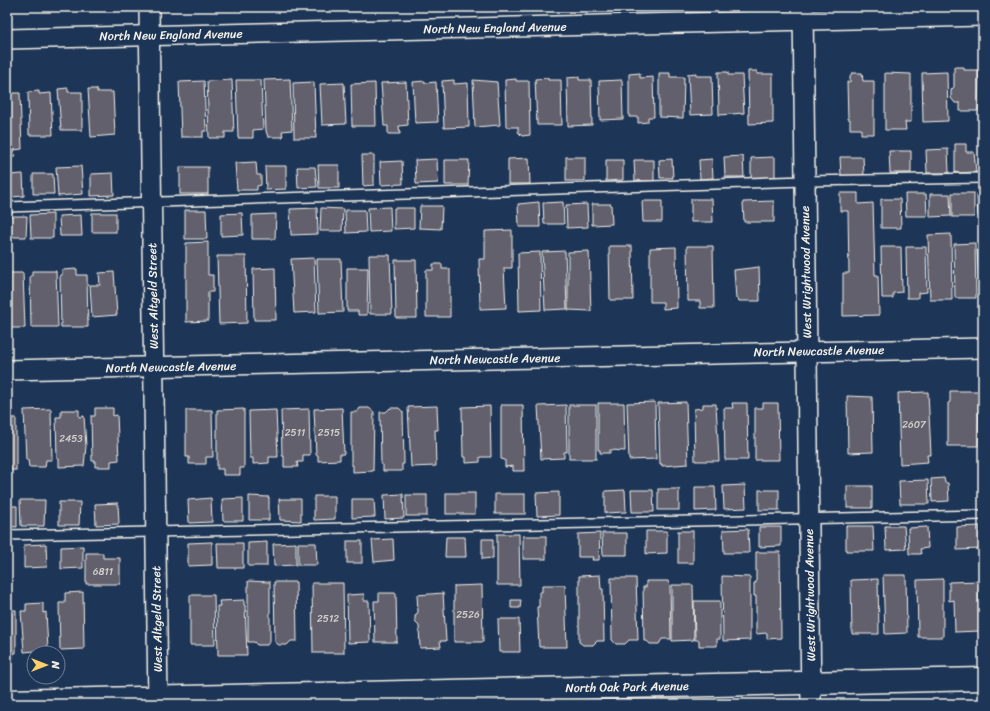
<svg xmlns="http://www.w3.org/2000/svg" width="990" height="711" viewBox="0 0 990 711" font-family="Sriracha,sans-serif">
<style>
.building{fill:#63616e;stroke:#f4f1e8}
.lines{fill:none;stroke-linecap:round;stroke-linejoin:round}
.lane-casing{stroke:#f4f1e8;stroke-width:12}
.street-casing{stroke:#f4f1e8;stroke-width:22}
.secondary-casing{stroke:#f4f1e8;stroke-width:25}
.lane{stroke:#1d3557;stroke-width:9}
.street{stroke:#1d3557;stroke-width:19}
.secondary{stroke:#1d3557;stroke-width:22}
.labels{text-anchor:middle;stroke-width:3;stroke-linejoin:round;paint-order:stroke}
.number-label{font-size:10px;fill:#d0cdca}
.street-label{font-size:12px;fill:#f4f1e8;stroke:#1d3557}
</style>
<rect width="100%" height="100%" fill="#1d3557"/>
<filter id="ink" filterUnits="userSpaceOnUse"><feTurbulence type="fractalNoise" baseFrequency=".025" numOctaves="2"/><feDisplacementMap in="SourceGraphic" scale="8" xChannelSelector="R" yChannelSelector="G"/><feConvolveMatrix kernelMatrix="1 2 1 2 8 2 1 2 1" color-interpolation-filters="sRGB"/></filter>
<g filter="url(#ink)">
<g class="building">
<path d="M 954,67 L 964,67 L 964,70 L 979,70 L 978,111 L 960,111 L 960,103 L 955,103 L 951,98 L 951,90 L 954,87 Z"/>
<path d="M 748,71 L 757,71 L 757,74 L 773,74 L 773,123 L 749,124 Z"/>
<path d="M 718,72 L 728,72 L 728,75 L 742,75 L 744,113 L 719,115 Z"/>
<path d="M 947,72 L 948,121 L 923,122 L 922,73 Z"/>
<path d="M 640,73 L 640,78 L 653,77 L 654,117 L 648,117 L 648,122 L 638,123 L 638,117 L 629,117 L 629,74 Z"/>
<path d="M 659,73 L 670,73 L 670,77 L 684,77 L 683,118 L 659,117 Z"/>
<path d="M 696,73 L 696,76 L 712,76 L 713,114 L 690,115 L 688,74 Z"/>
<path d="M 852,73 L 862,73 L 863,81 L 874,81 L 874,134 L 861,134 L 861,129 L 850,129 L 850,119 L 848,119 L 847,82 L 850,82 L 850,76 Z"/>
<path d="M 885,73 L 911,74 L 911,122 L 905,122 L 906,130 L 885,130 Z"/>
<path d="M 579,77 L 579,80 L 591,80 L 592,125 L 568,126 L 567,78 Z"/>
<path d="M 548,78 L 548,80 L 561,80 L 562,125 L 537,125 L 535,79 Z"/>
<path d="M 290,79 L 292,130 L 282,131 L 283,137 L 268,137 L 266,131 L 264,80 Z"/>
<path d="M 516,79 L 516,81 L 529,81 L 530,135 L 522,136 L 518,132 L 518,127 L 506,127 L 505,80 Z"/>
<path d="M 232,80 L 234,132 L 225,132 L 225,138 L 209,138 L 207,81 Z"/>
<path d="M 236,80 L 261,80 L 263,129 L 253,130 L 253,138 L 238,138 Z"/>
<path d="M 454,80 L 454,84 L 468,83 L 469,127 L 444,128 L 442,81 Z"/>
<path d="M 473,80 L 497,82 L 500,125 L 475,127 Z"/>
<path d="M 622,80 L 623,119 L 600,120 L 599,81 Z"/>
<path d="M 204,81 L 206,131 L 203,131 L 203,137 L 181,137 L 179,82 Z"/>
<path d="M 425,81 L 425,83 L 436,82 L 438,122 L 415,123 L 413,82 Z"/>
<path d="M 314,82 L 316,138 L 294,138 L 293,83 Z"/>
<path d="M 406,82 L 408,125 L 399,126 L 400,134 L 388,134 L 388,126 L 384,126 L 381,83 Z"/>
<path d="M 344,83 L 346,124 L 322,125 L 320,84 Z"/>
<path d="M 375,83 L 376,126 L 352,126 L 351,84 Z"/>
<path d="M 68,88 L 68,92 L 82,92 L 82,130 L 61,130 L 58,89 Z"/>
<path d="M 88,89 L 97,89 L 97,92 L 113,92 L 115,135 L 91,137 Z"/>
<path d="M 7,91 L 9,93 L 20,93 L 22,149 L 14,150 L 15,157 L 7,157 Z"/>
<path d="M 39,91 L 39,94 L 51,93 L 53,135 L 29,135 L 28,92 Z"/>
<path d="M 955,144 L 966,144 L 966,152 L 974,152 L 976,172 L 955,173 Z"/>
<path d="M 948,149 L 949,173 L 927,173 L 926,150 Z"/>
<path d="M 889,151 L 911,151 L 911,173 L 890,173 Z"/>
<path d="M 362,155 L 374,155 L 374,185 L 363,186 Z"/>
<path d="M 743,156 L 744,177 L 725,177 L 724,157 Z"/>
<rect x="566" y="157" width="19" height="24"/>
<path d="M 775,157 L 775,179 L 751,180 L 751,158 Z"/>
<path d="M 840,157 L 863,157 L 864,175 L 841,176 Z"/>
<path d="M 529,158 L 530,184 L 508,184 L 508,159 Z"/>
<path d="M 437,159 L 438,183 L 416,184 L 415,160 Z"/>
<path d="M 672,159 L 673,178 L 660,178 L 659,160 Z"/>
<path d="M 712,159 L 713,178 L 700,179 L 699,160 Z"/>
<path d="M 445,160 L 469,160 L 468,185 L 445,185 Z"/>
<path d="M 606,160 L 623,160 L 623,180 L 606,181 Z"/>
<path d="M 634,160 L 654,160 L 654,181 L 635,181 Z"/>
<path d="M 402,161 L 403,184 L 381,185 L 380,162 Z"/>
<path d="M 256,162 L 257,175 L 261,175 L 261,185 L 257,186 L 257,190 L 237,190 L 235,163 Z"/>
<path d="M 318,165 L 339,165 L 339,188 L 319,188 Z"/>
<path d="M 81,166 L 83,194 L 58,196 L 56,167 Z"/>
<path d="M 265,166 L 286,166 L 286,189 L 266,190 Z"/>
<rect x="180" y="167" width="28" height="27"/>
<path d="M 297,167 L 315,167 L 317,187 L 298,188 Z"/>
<path d="M 113,173 L 114,195 L 91,196 L 91,174 Z"/>
<path d="M 23,174 L 24,196 L 11,197 L 10,175 Z"/>
<path d="M 33,174 L 53,174 L 54,194 L 33,194 Z"/>
<path d="M 840,193 L 858,193 L 858,204 L 873,203 L 875,275 L 878,275 L 879,315 L 843,316 L 843,273 L 849,273 L 848,211 L 840,211 Z"/>
<rect x="952" y="193" width="22" height="24"/>
<path d="M 977,193 L 983,193 L 983,216 L 978,216 Z"/>
<path d="M 905,194 L 926,194 L 927,216 L 906,216 Z"/>
<path d="M 930,194 L 950,194 L 951,216 L 930,217 Z"/>
<path d="M 691,199 L 712,199 L 713,222 L 691,222 Z"/>
<path d="M 881,199 L 900,199 L 901,228 L 881,228 Z"/>
<path d="M 642,201 L 662,201 L 662,222 L 643,222 Z"/>
<path d="M 774,201 L 774,222 L 744,222 L 743,202 Z"/>
<path d="M 539,202 L 540,227 L 519,227 L 518,204 Z"/>
<path d="M 563,202 L 564,224 L 544,224 L 543,203 Z"/>
<path d="M 587,204 L 588,227 L 567,228 L 566,205 Z"/>
<path d="M 592,204 L 611,204 L 612,224 L 592,225 Z"/>
<path d="M 420,206 L 442,206 L 441,229 L 419,228 Z"/>
<path d="M 390,207 L 391,231 L 369,232 L 368,208 Z"/>
<path d="M 317,208 L 318,234 L 291,235 L 290,209 Z"/>
<path d="M 321,208 L 343,209 L 342,231 L 320,231 Z"/>
<path d="M 394,208 L 414,208 L 414,228 L 394,229 Z"/>
<path d="M 185,210 L 206,210 L 207,239 L 185,239 Z"/>
<path d="M 345,210 L 365,210 L 366,232 L 346,233 Z"/>
<rect x="92" y="213" width="24" height="19"/>
<path d="M 242,213 L 243,235 L 221,236 L 221,214 Z"/>
<path d="M 53,214 L 53,238 L 31,238 L 30,215 Z"/>
<path d="M 276,214 L 275,239 L 252,239 L 252,215 Z"/>
<path d="M 81,215 L 82,236 L 60,236 L 59,216 Z"/>
<path d="M 7,216 L 27,216 L 26,237 L 7,237 Z"/>
<path d="M 512,230 L 512,268 L 504,268 L 506,308 L 480,309 L 479,259 L 485,259 L 485,231 Z"/>
<path d="M 951,234 L 952,300 L 930,300 L 928,235 Z"/>
<path d="M 208,242 L 208,275 L 213,275 L 213,292 L 208,292 L 208,321 L 186,322 L 186,243 Z"/>
<path d="M 975,243 L 976,298 L 955,298 L 954,244 Z"/>
<path d="M 609,246 L 632,246 L 633,300 L 610,300 Z"/>
<path d="M 687,246 L 713,246 L 714,308 L 700,308 L 700,301 L 688,301 Z"/>
<path d="M 676,247 L 677,308 L 663,309 L 663,302 L 650,302 L 650,248 Z"/>
<path d="M 881,247 L 901,247 L 902,292 L 893,293 L 893,298 L 882,298 Z"/>
<path d="M 906,247 L 926,247 L 927,292 L 918,293 L 918,298 L 907,298 Z"/>
<path d="M 983,249 L 983,304 L 980,304 L 977,250 Z"/>
<path d="M 565,251 L 567,309 L 545,310 L 542,252 Z"/>
<path d="M 589,251 L 591,311 L 568,310 L 568,252 Z"/>
<path d="M 540,252 L 541,310 L 519,311 L 518,253 Z"/>
<path d="M 369,255 L 390,255 L 392,314 L 370,314 Z"/>
<path d="M 217,256 L 246,256 L 247,323 L 219,324 Z"/>
<path d="M 314,258 L 316,312 L 294,313 L 291,259 Z"/>
<path d="M 317,259 L 341,259 L 343,312 L 319,313 Z"/>
<path d="M 395,260 L 416,260 L 417,318 L 396,318 Z"/>
<path d="M 433,264 L 442,264 L 442,269 L 450,269 L 450,317 L 426,317 L 426,270 L 433,270 Z"/>
<path d="M 759,267 L 760,301 L 739,301 L 738,298 L 736,299 L 734,270 Z"/>
<path d="M 275,268 L 276,320 L 254,320 L 253,269 Z"/>
<path d="M 347,268 L 368,268 L 367,315 L 358,315 L 358,311 L 347,311 Z"/>
<path d="M 77,269 L 77,275 L 87,275 L 88,327 L 61,327 L 60,276 L 62,275 L 62,270 Z"/>
<path d="M 32,271 L 56,271 L 58,327 L 31,327 L 30,276 L 32,276 Z"/>
<path d="M 114,272 L 117,315 L 92,317 L 90,285 L 100,285 L 99,273 Z"/>
<path d="M 7,273 L 23,273 L 25,328 L 7,328 Z"/>
<path d="M 950,391 L 979,391 L 978,446 L 948,446 L 948,403 L 950,402 Z"/>
<path d="M 928,392 L 931,455 L 927,455 L 928,462 L 900,464 L 898,393 Z"/>
<path d="M 847,396 L 872,397 L 873,452 L 848,453 Z"/>
<path d="M 655,402 L 656,459 L 629,460 L 627,403 Z"/>
<path d="M 686,402 L 688,464 L 662,466 L 662,464 L 660,464 L 658,403 Z"/>
<path d="M 598,403 L 624,403 L 625,451 L 610,450 L 610,453 L 600,453 L 600,450 L 598,450 Z"/>
<path d="M 732,403 L 747,403 L 748,460 L 725,460 L 724,408 L 733,408 Z"/>
<path d="M 763,403 L 778,403 L 779,460 L 755,460 L 755,408 L 763,408 Z"/>
<path d="M 703,404 L 716,404 L 719,461 L 695,461 L 694,409 L 703,408 Z"/>
<path d="M 501,405 L 523,405 L 524,471 L 513,471 L 513,466 L 505,467 L 505,460 L 501,459 Z"/>
<path d="M 566,405 L 567,452 L 564,452 L 564,458 L 541,459 L 538,406 Z"/>
<rect x="569" y="405" width="27" height="54"/>
<path d="M 437,406 L 438,430 L 435,430 L 436,466 L 411,467 L 408,407 Z"/>
<path d="M 490,406 L 491,457 L 480,457 L 480,462 L 466,463 L 466,457 L 463,457 L 462,407 Z"/>
<path d="M 95,408 L 113,408 L 113,416 L 117,415 L 119,460 L 111,461 L 111,467 L 95,467 L 95,461 L 92,461 L 91,416 L 95,416 Z"/>
<path d="M 342,408 L 344,454 L 340,454 L 340,460 L 318,461 L 318,455 L 316,455 L 314,409 Z"/>
<path d="M 360,408 L 369,408 L 374,412 L 373,471 L 353,472 L 353,465 L 351,465 L 351,412 L 357,412 Z"/>
<path d="M 390,408 L 399,408 L 403,412 L 404,464 L 402,464 L 402,471 L 383,471 L 383,465 L 381,465 L 380,412 L 386,412 Z"/>
<path d="M 51,409 L 52,460 L 46,460 L 45,467 L 29,467 L 28,460 L 26,460 L 24,410 Z"/>
<path d="M 244,409 L 244,468 L 240,468 L 240,475 L 223,475 L 223,469 L 217,469 L 217,410 Z"/>
<path d="M 309,409 L 310,455 L 303,455 L 303,462 L 297,462 L 298,467 L 284,467 L 284,456 L 282,456 L 281,410 Z"/>
<path d="M 61,410 L 79,410 L 79,417 L 84,416 L 86,446 L 84,466 L 59,467 L 59,459 L 57,459 L 56,417 L 61,417 Z"/>
<path d="M 186,410 L 212,410 L 213,457 L 206,457 L 206,464 L 189,464 L 189,457 L 186,457 Z"/>
<path d="M 276,410 L 278,457 L 269,457 L 269,463 L 253,464 L 253,458 L 250,458 L 249,411 Z"/>
<rect x="7" y="418" width="9" height="52"/>
<path d="M 944,478 L 945,483 L 948,483 L 949,501 L 932,502 L 931,479 Z"/>
<path d="M 928,480 L 929,504 L 900,504 L 899,481 Z"/>
<path d="M 745,485 L 746,508 L 724,509 L 723,486 Z"/>
<rect x="847" y="486" width="25" height="22"/>
<path d="M 695,487 L 715,487 L 716,510 L 695,511 Z"/>
<rect x="658" y="489" width="21" height="21"/>
<path d="M 625,490 L 626,512 L 605,513 L 605,491 Z"/>
<path d="M 631,490 L 653,490 L 654,512 L 632,512 Z"/>
<rect x="759" y="490" width="20" height="20"/>
<path d="M 559,492 L 559,515 L 537,516 L 536,493 Z"/>
<rect x="446" y="493" width="29" height="21"/>
<path d="M 403,494 L 404,518 L 385,519 L 384,495 Z"/>
<rect x="495" y="494" width="30" height="20"/>
<rect x="406" y="495" width="21" height="21"/>
<path d="M 249,496 L 269,497 L 269,520 L 249,520 Z"/>
<path d="M 314,496 L 335,496 L 335,519 L 314,520 Z"/>
<path d="M 211,498 L 212,522 L 189,523 L 188,500 Z"/>
<path d="M 243,498 L 243,521 L 223,521 L 222,499 Z"/>
<path d="M 279,499 L 301,499 L 301,521 L 280,520 Z"/>
<path d="M 352,499 L 374,499 L 375,517 L 352,518 Z"/>
<path d="M 20,500 L 45,500 L 44,526 L 21,526 Z"/>
<path d="M 59,502 L 80,502 L 79,525 L 59,525 Z"/>
<path d="M 118,503 L 119,524 L 96,525 L 95,504 Z"/>
<path d="M 7,506 L 17,506 L 17,527 L 7,526 Z"/>
<path d="M 846,526 L 873,526 L 874,551 L 846,551 Z"/>
<path d="M 885,526 L 904,526 L 906,549 L 886,550 Z"/>
<path d="M 980,526 L 980,549 L 957,550 L 957,527 Z"/>
<path d="M 759,527 L 781,527 L 781,546 L 759,547 Z"/>
<path d="M 927,527 L 928,548 L 920,549 L 921,554 L 909,554 L 908,528 Z"/>
<path d="M 748,529 L 749,553 L 724,553 L 723,530 Z"/>
<path d="M 646,531 L 667,531 L 667,553 L 646,554 Z"/>
<rect x="678" y="531" width="15" height="32"/>
<path d="M 600,533 L 599,560 L 592,560 L 593,557 L 578,557 L 578,534 Z"/>
<path d="M 602,533 L 627,533 L 627,555 L 603,555 Z"/>
<path d="M 497,534 L 519,534 L 520,585 L 497,585 Z"/>
<rect x="523" y="536" width="23" height="23"/>
<path d="M 446,537 L 465,537 L 466,557 L 445,557 Z"/>
<path d="M 393,539 L 394,560 L 374,562 L 372,540 Z"/>
<path d="M 482,539 L 493,539 L 493,558 L 482,559 Z"/>
<rect x="347" y="541" width="15" height="22"/>
<path d="M 212,542 L 212,565 L 188,566 L 188,543 Z"/>
<path d="M 267,542 L 267,566 L 248,566 L 248,543 Z"/>
<path d="M 217,543 L 243,543 L 243,568 L 218,568 Z"/>
<path d="M 296,543 L 296,565 L 274,566 L 273,544 Z"/>
<path d="M 298,543 L 316,543 L 317,565 L 298,565 Z"/>
<path d="M 46,544 L 47,567 L 24,568 L 24,545 Z"/>
<path d="M 83,546 L 83,568 L 61,569 L 61,547 Z"/>
<path d="M 756,552 L 780,552 L 781,638 L 767,639 L 767,633 L 756,634 L 756,596 L 754,596 L 754,583 L 756,583 Z"/>
<path d="M 86,553 L 103,553 L 103,558 L 120,558 L 120,584 L 86,584 Z"/>
<path d="M 600,575 L 601,589 L 603,589 L 604,641 L 597,641 L 593,645 L 583,645 L 579,642 L 579,576 Z"/>
<path d="M 883,575 L 906,575 L 907,633 L 885,634 Z"/>
<path d="M 722,576 L 750,577 L 750,640 L 723,641 Z"/>
<path d="M 611,578 L 636,578 L 638,640 L 629,640 L 625,644 L 616,644 L 612,640 Z"/>
<path d="M 878,579 L 879,634 L 852,634 L 851,580 Z"/>
<path d="M 943,579 L 943,637 L 918,637 L 917,580 Z"/>
<path d="M 248,581 L 270,582 L 270,641 L 267,645 L 257,645 L 254,642 L 248,642 Z"/>
<path d="M 646,581 L 668,581 L 670,586 L 671,639 L 662,639 L 659,644 L 650,644 L 647,641 L 644,641 L 643,587 L 646,587 Z"/>
<path d="M 979,581 L 979,631 L 955,632 L 954,600 L 949,601 L 949,582 Z"/>
<path d="M 274,582 L 296,582 L 297,641 L 291,641 L 287,645 L 279,645 L 275,642 Z"/>
<path d="M 312,583 L 343,583 L 344,653 L 313,653 Z"/>
<path d="M 482,585 L 483,642 L 454,642 L 454,586 Z"/>
<path d="M 542,585 L 565,585 L 567,647 L 539,647 L 537,607 L 539,607 L 539,592 L 542,592 Z"/>
<path d="M 672,585 L 693,585 L 694,640 L 672,641 Z"/>
<path d="M 83,592 L 84,649 L 60,650 L 59,603 L 65,603 L 65,593 Z"/>
<path d="M 379,593 L 396,593 L 397,642 L 375,642 L 374,601 L 379,601 Z"/>
<path d="M 443,593 L 446,641 L 440,641 L 441,647 L 420,648 L 419,626 L 415,622 L 415,616 L 418,612 L 417,595 Z"/>
<path d="M 364,594 L 364,601 L 369,601 L 370,642 L 348,643 L 347,595 Z"/>
<path d="M 190,595 L 214,595 L 215,645 L 190,645 Z"/>
<path d="M 244,600 L 244,605 L 245,605 L 247,655 L 218,655 L 217,606 L 220,606 L 219,601 Z"/>
<path d="M 511,600 L 521,600 L 520,608 L 511,608 Z"/>
<path d="M 694,601 L 720,601 L 720,639 L 717,639 L 717,646 L 699,646 L 699,640 L 695,640 Z"/>
<path d="M 43,603 L 43,613 L 46,612 L 48,650 L 24,652 L 21,611 L 26,611 L 26,604 Z"/>
<path d="M 7,610 L 16,610 L 16,653 L 13,653 L 13,658 L 7,658 Z"/>
<path d="M 498,619 L 519,619 L 520,652 L 499,652 Z"/>
</g>
<g class="lines">
<g class="lane-casing">
<g id="lane">
<path d="M 7,207 L 805,181 L 983,178"/>
<path d="M 7,535 L 983,515"/>
</g>
</g>
<g class="street-casing">
<g id="street">
<path d="M 149,7 L 158,704"/>
<path d="M 803,7 L 811,704"/>
<path d="M 7,39 L 983,16"/>
<path d="M 7,370 L 983,348"/>
</g>
</g>
<g class="secondary-casing">
<path id="secondary" d="M 7,701 L 983,679"/>
</g>
<use href="#lane" class="lane"/>
<use href="#street" class="street"/>
<use href="#secondary" class="secondary"/>
</g>
</g>
<g class="labels">
<g class="number-label">
<text x="914" y="428">2607</text>
<text x="295" y="436">2511</text>
<text x="329" y="436">2515</text>
<text x="71" y="442">2453</text>
<text x="103" y="575">6811</text>
<text x="468" y="618">2526</text>
<text x="328" y="622">2512</text>
</g>
<g class="street-label">
<text transform="translate(495 28) rotate(-1)" y="4">North New England Avenue</text>
<text transform="translate(171 35) rotate(-1)" y="4">North New England Avenue</text>
<text transform="translate(806 272) rotate(-91)" y="4">West Wrightwood Avenue</text>
<text transform="translate(153 296) rotate(-91)" y="4">West Altgeld Street</text>
<text transform="translate(819 351) rotate(-1)" y="4">North Newcastle Avenue</text>
<text transform="translate(495 359) rotate(-1)" y="4">North Newcastle Avenue</text>
<text transform="translate(171 367) rotate(-1)" y="4">North Newcastle Avenue</text>
<text transform="translate(810 595) rotate(-91)" y="4">West Wrightwood Avenue</text>
<text transform="translate(157 619) rotate(-91)" y="4">West Altgeld Street</text>
<text transform="translate(627 687) rotate(-1)" y="4">North Oak Park Avenue</text>
</g>
</g>
<rect width="990" height="711" fill="none" stroke="#1d3557" stroke-width="24"/>
<rect x="12" y="12" width="966" height="687" fill="none" stroke="#f4f1e8" stroke-width="1.5" filter="url(#ink)"/>
<g transform="translate(46 665) rotate(90)"><circle r="19" fill="#1d3557" stroke="#738091"/>
<path d="M0-3L7 15L0 10L-7 15Z" fill="#ffd166"/>
<text y="-6" font-size="11" font-weight="bold" text-anchor="middle" fill="#f4f1e8">N</text>
</g>
</svg>
